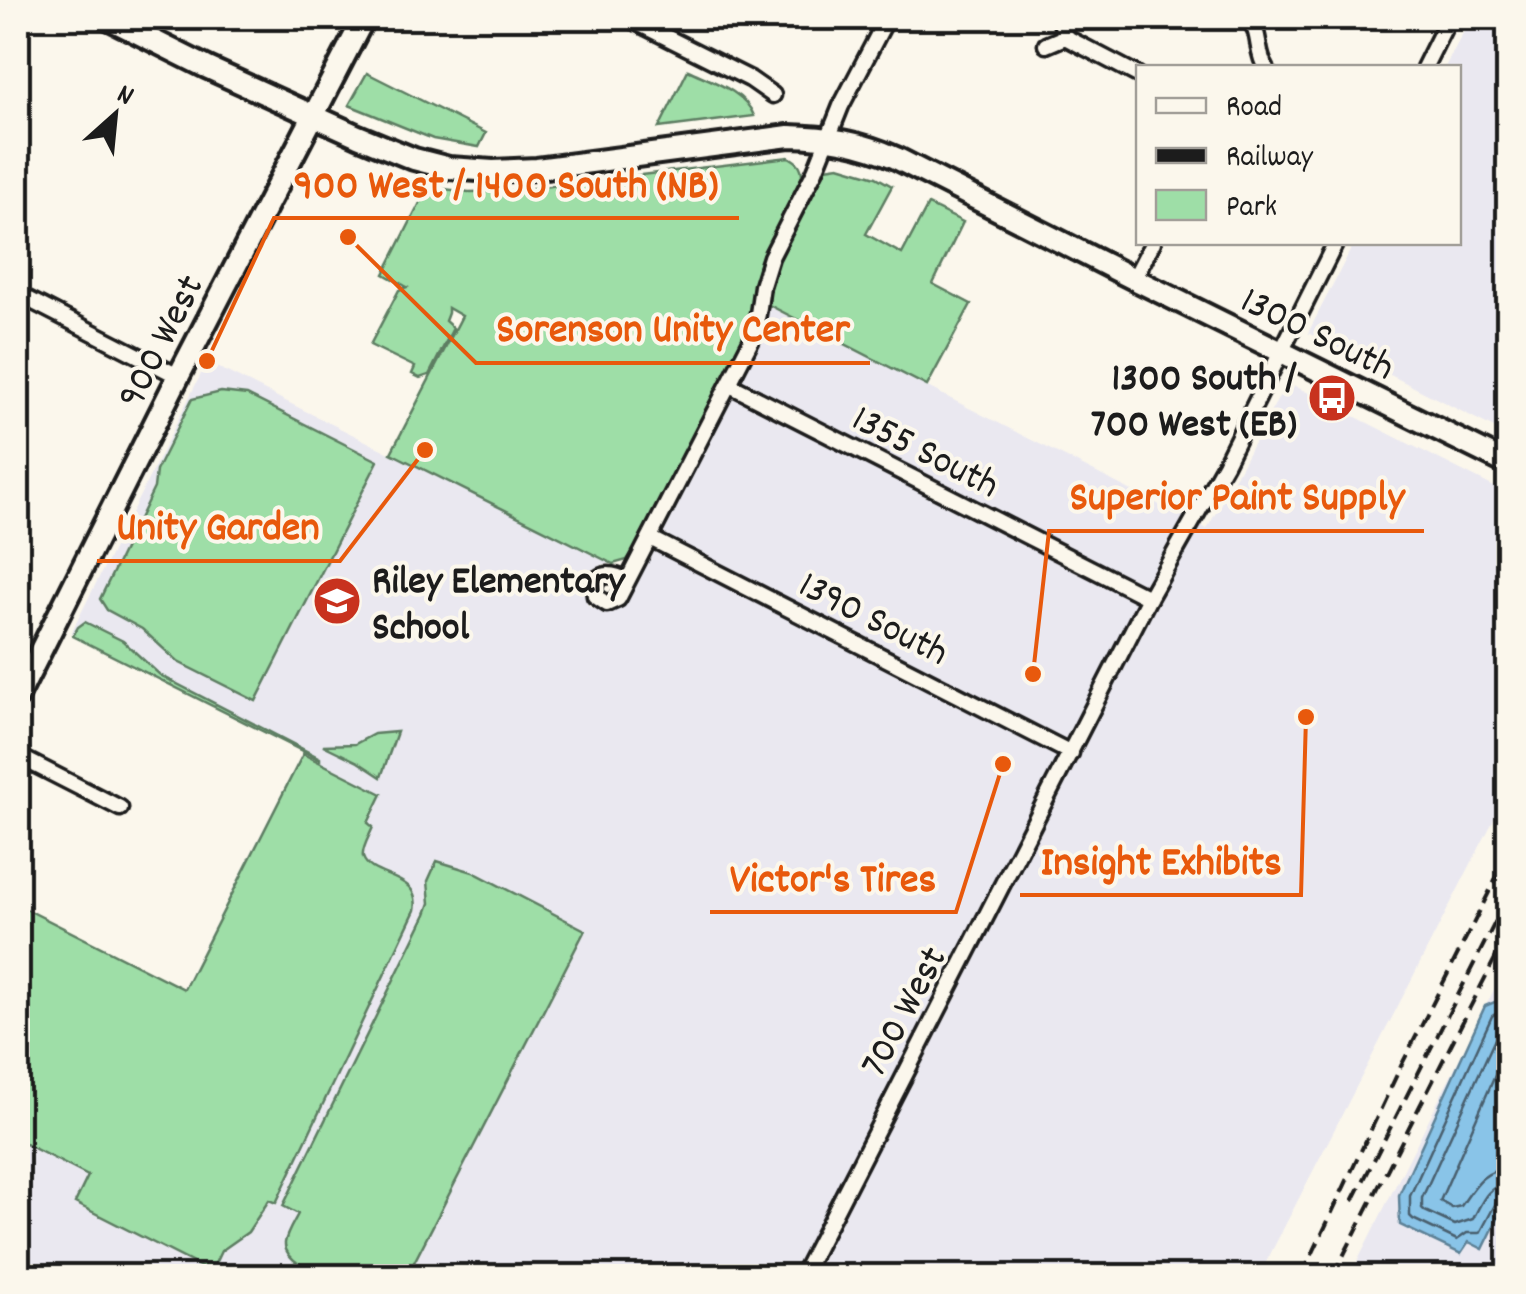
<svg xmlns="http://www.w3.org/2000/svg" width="1526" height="1294" viewBox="0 0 1526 1294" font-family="Dekko,sans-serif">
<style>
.built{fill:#eae8f0}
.green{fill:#9edea7;stroke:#5d7d62;stroke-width:2.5}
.water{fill:#89c4e8;stroke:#5d8196;stroke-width:2.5}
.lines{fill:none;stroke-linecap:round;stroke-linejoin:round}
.shore{stroke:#485f6e;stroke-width:2.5}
.minor-casing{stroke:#1c1c1c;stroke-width:21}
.secondary-casing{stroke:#1c1c1c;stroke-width:28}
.minor{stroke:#fbf7ec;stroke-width:14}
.secondary{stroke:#fbf7ec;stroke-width:20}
.rail{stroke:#1c1c1c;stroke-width:4;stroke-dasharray:15 8;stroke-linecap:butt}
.labels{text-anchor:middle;stroke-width:8;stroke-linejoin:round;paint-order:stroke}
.street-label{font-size:40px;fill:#1c1c1c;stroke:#fbf7ec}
.poi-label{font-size:40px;font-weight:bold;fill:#1c1c1c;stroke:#fbf7ec;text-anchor:end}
.leader{fill:none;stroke:#e8590c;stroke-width:4}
.callout-dot{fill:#e8590c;stroke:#fbf7ec;stroke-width:4}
.callout-label{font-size:42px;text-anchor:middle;font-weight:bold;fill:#e8590c;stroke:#fbf7ec;stroke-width:8;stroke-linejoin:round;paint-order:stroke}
</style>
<rect width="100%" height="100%" fill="#fbf7ec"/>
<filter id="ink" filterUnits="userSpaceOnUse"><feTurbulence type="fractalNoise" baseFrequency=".01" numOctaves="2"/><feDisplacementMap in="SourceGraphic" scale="20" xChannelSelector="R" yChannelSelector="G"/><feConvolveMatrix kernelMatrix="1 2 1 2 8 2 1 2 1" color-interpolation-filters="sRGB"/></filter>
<g filter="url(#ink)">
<g class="built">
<path d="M 1471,18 L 1508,18 L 1508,435 L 1308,333 L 1354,243 L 1458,242 L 1458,68 L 1445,67 Z"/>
<path d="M 768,306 L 1207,529 L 1287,382 L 1508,494 L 1508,792 L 1259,1276 L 18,1276 L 18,1140 L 88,1175 L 303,751 L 71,633 L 207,362 L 613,564 L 603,564 L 591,570 L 583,584 L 587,604 L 591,608 L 606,612 L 620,607 L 724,415 L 758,348 L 765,325 Z"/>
<path d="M 1508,962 L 1508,1276 L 1350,1276 Z"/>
</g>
<g class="green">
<path d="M 688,70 C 711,81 745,91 754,116 L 659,128 Z"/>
<path d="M 367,73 L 486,133 L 479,147 L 433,139 L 349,105 Z"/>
<path d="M 789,157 C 798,162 802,166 802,176 L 760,261 L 744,336 L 634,550 L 627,560 L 613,564 L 391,453 L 462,316 L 448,308 L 448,313 L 445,321 L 453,328 L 429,375 L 420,378 L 412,374 L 415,367 L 370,345 L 399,290 L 407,287 L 384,274 L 428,187 L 469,192 L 509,191 Z"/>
<path d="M 839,166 L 876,177 L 892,186 L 866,234 L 902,254 L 928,205 L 963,222 L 933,284 L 971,304 L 927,386 L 769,305 C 768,267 806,203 826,168 Z"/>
<path d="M 221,392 L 247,395 L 378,461 L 256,701 L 178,662 L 142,629 L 107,610 L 100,599 L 154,488 L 156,471 L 192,399 Z"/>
<path d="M 85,622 L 123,641 L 160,675 L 320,758 L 320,760 L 73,636 L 78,627 Z"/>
<path d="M 397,732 L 381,777 L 358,762 L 323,745 L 355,744 L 374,734 Z"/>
<path d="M 303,754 L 382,794 L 368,823 L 373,827 C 370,835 361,849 363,857 C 370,880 422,872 415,910 L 276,1203 L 269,1200 L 248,1232 L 221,1251 L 211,1272 L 75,1203 L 88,1176 L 18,1140 L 18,905 L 184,989 Z"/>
<path d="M 437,861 L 473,872 L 585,930 L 407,1276 C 385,1277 346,1280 326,1276 C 313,1274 284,1259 285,1243 C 286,1234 294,1222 298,1214 L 283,1206 L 426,914 L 430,903 L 428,881 Z"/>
</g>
<path class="water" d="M 1502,999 L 1508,1008 L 1508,1198 L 1483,1249 L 1469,1242 L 1461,1254 L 1400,1225 L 1399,1195 L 1485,1006 Z"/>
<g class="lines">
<g class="shore">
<path d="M 1508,1012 L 1499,1012 L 1492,1016 L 1410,1196 L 1410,1216 L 1413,1219 L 1457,1240 L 1467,1233 L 1480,1233 L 1497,1201 L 1508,1197"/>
<path d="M 1508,1025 L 1500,1028 L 1422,1198 L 1422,1208 L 1425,1211 L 1455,1225 L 1473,1219 C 1482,1202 1487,1185 1508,1184"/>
<path d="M 1508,1046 L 1440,1201 L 1452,1208 L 1461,1206 C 1475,1186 1482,1170 1508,1169"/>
</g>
<g class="minor-casing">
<g id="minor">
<path d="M 628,18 L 750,79 L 773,95"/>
<path d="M 1060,18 L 1065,37"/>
<path d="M 1248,18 C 1262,33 1255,51 1266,68"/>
<path d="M 1046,45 L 1065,37 L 1138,75"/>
<path d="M 1424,68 L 1449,18"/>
<path d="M 1134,279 L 1153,242"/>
<path d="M 18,294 L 178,376"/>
<path d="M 730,385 L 1149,598"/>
<path d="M 650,538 L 1071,753"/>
<path d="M 627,581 C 611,572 591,571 595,596 L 607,604 L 618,599 L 751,341 L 758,314 L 762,286 L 771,257 L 815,171 L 841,106 L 887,18"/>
<path d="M 18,756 L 120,808"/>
<path d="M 802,1276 L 1149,598 L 1225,464 L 1336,242"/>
</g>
</g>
<g class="secondary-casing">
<g id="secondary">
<path d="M 108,18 L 206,67 L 358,136 L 414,159 L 449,168 L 493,171 L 537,169 L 789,136 C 828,137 861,142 896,158 L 1134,279 L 1508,464"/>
<path d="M 18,696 L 173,387 L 364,18"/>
</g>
</g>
<use href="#minor" class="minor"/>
<use href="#secondary" class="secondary"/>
<g class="rail">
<path d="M 1353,1201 L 1508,897"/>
<path d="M 1302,1276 L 1401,1066 L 1508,855"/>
<path d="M 1333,1276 L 1508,933"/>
</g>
</g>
</g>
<defs>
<g id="bus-disc" transform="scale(2.5)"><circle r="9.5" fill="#c8321e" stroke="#fbf7ec"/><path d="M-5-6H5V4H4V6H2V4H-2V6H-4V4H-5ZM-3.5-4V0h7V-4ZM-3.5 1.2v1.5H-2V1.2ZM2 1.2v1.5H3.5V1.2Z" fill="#fff"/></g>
<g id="school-disc" transform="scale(2.5)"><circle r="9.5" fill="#c8321e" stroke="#fbf7ec"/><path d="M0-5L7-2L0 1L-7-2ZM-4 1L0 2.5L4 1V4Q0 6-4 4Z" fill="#fff"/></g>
</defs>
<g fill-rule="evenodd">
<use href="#bus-disc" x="1332" y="398"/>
<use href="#school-disc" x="337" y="601"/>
</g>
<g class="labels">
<g class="street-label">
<text transform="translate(1319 331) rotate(26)" y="14">1300 South</text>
<text transform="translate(158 340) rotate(-63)" y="14">900 West</text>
<text transform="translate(927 449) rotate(27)" y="14">1355 South</text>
<text transform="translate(875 616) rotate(27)" y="14">1390 South</text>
<text transform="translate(901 1010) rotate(-62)" y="14">700 West</text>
</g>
<g class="poi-label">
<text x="1297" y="389">1300 South /<tspan x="1297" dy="46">700 West (EB)</tspan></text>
<text x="372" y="592" text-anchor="start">Riley Elementary<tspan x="372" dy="46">School</tspan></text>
</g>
</g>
<path class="leader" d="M207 361L274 218H739M348 237L476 363H870M1033 674L1049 531H1424M425 450L340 561H97M1306 717L1301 895H1020M1003 764L956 912H710"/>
<g class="callout-dot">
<circle cx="207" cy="361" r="10"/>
<circle cx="348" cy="237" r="10"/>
<circle cx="1033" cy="674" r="10"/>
<circle cx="425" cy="450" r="10"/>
<circle cx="1306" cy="717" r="10"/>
<circle cx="1003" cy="764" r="10"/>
</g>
<g class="callout-label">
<text x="506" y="197">900 West / 1400 South (NB)</text>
<text x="673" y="341">Sorenson Unity Center</text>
<text x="1237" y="509">Superior Paint Supply</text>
<text x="218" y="539">Unity Garden</text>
<text x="1161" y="874">Insight Exhibits</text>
<text x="833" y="891">Victor's Tires</text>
</g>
<rect width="1526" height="1294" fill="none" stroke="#fbf7ec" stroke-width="60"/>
<rect x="30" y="30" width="1466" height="1234" fill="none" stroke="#1c1c1c" stroke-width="4" filter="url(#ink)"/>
<rect x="1136" y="65" width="325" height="180" fill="#fbf7ec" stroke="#a29f99" stroke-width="2.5"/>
<rect x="1156" y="98" width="50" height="15" fill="#fbf7ec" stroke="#a29f99" stroke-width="2.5"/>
<text x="1226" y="115" font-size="30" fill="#1c1c1c">Road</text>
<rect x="1156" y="148" width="50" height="15" fill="#1c1c1c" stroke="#a29f99" stroke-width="2.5"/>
<text x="1226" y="165" font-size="30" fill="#1c1c1c">Railway</text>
<rect x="1156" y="190" width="50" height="30" fill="#9edea7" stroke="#a29f99" stroke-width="2.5"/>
<text x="1226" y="215" font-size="30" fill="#1c1c1c">Park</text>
<g transform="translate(115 115) rotate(27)" stroke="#fbf7ec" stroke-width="8" paint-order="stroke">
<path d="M0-8L18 38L0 25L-18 38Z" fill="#1c1c1c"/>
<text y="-15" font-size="28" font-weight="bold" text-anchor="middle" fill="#1c1c1c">N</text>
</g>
</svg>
